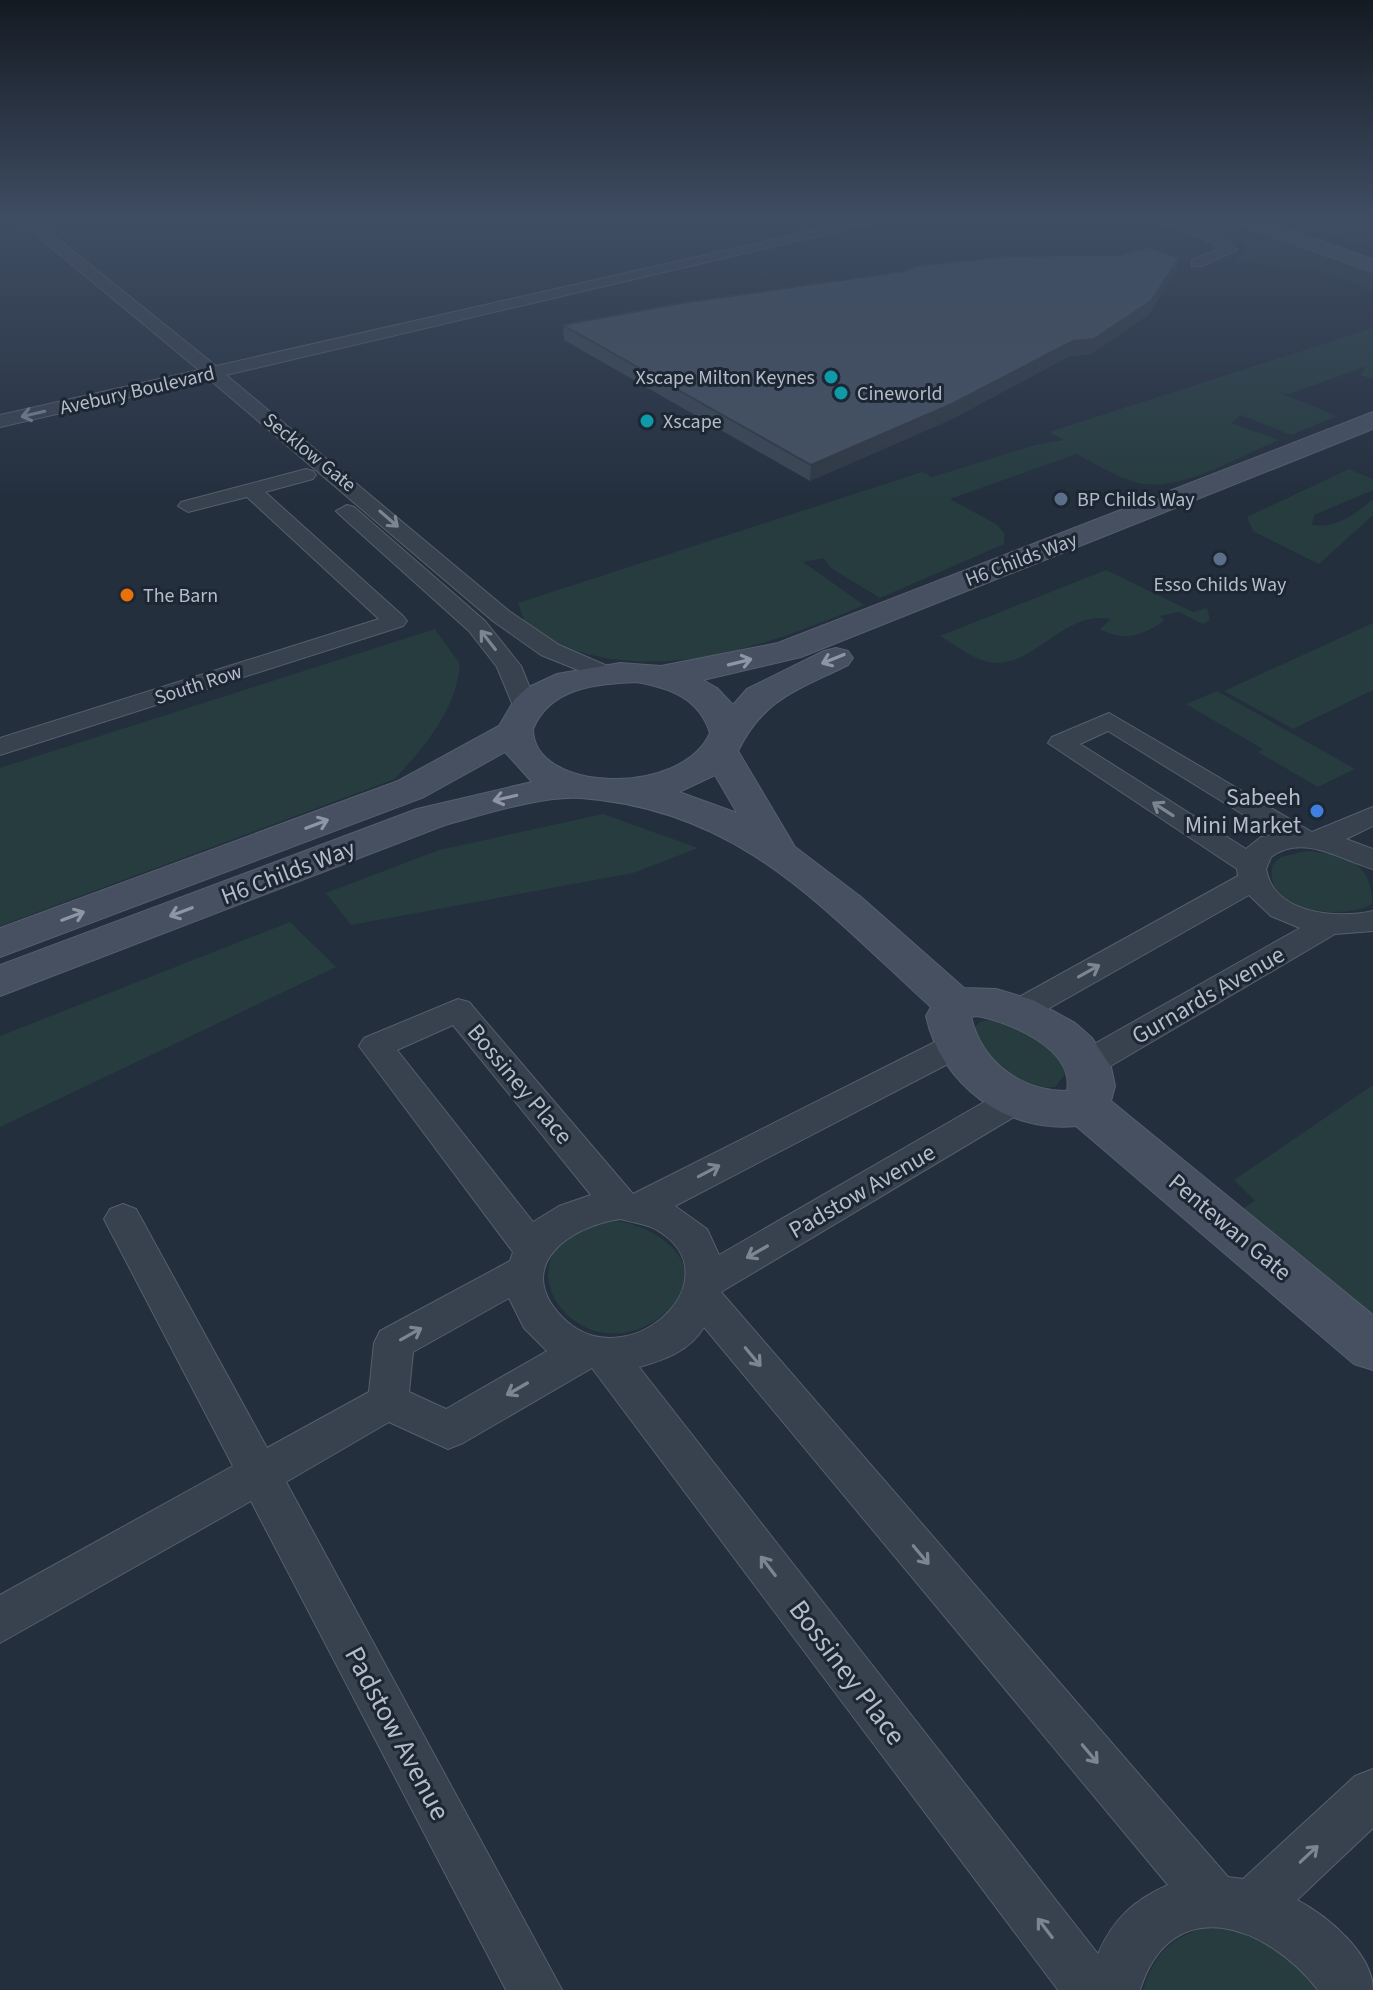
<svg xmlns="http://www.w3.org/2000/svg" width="1373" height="1990" viewBox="0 0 1373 1990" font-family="'Source Sans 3',sans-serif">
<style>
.green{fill:#263c3f}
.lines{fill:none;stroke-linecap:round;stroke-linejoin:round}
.street-casing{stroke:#565f6c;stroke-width:2}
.secondary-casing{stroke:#565f6c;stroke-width:2}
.street{fill:#38414e;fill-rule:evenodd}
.secondary{fill:#465061;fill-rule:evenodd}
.wall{fill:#3b4654}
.shaded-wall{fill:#303945}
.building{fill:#455162;stroke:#303945;stroke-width:2}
.oneway{stroke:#7c8592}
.oneway2{stroke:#8e96a5}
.culture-dot{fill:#0f9aa8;stroke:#1d2633;stroke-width:3}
.service-dot{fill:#5c6f8a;stroke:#1d2633;stroke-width:3}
.food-dot{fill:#e8710a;stroke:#1d2633;stroke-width:3}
.shop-dot{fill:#3f7fe0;stroke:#1d2633;stroke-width:3}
.labels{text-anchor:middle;stroke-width:6;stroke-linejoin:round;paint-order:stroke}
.far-poi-label{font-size:20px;fill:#b4bcc9;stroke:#1d2633;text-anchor:start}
.far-street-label{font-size:20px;fill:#b4bcc9;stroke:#1d2633}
.poi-label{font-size:24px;fill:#b4bcc9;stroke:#1d2633;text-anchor:end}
.street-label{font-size:24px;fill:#b4bcc9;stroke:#1d2633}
.near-street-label{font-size:28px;fill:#b4bcc9;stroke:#1d2633}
</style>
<rect width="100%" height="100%" fill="#242f3e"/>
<g class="green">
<path d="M 1177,219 L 1229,219 L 1373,271 L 1373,291 L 1315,270 L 1232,261 L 1247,253 L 1244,243 Z"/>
<path d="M 1285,219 L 1340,219 L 1373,232 L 1373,250 Z"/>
<path d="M 1373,328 L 1373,379 L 1360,375 L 1367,366 L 1289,394 L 1280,393 L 1337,416 L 1291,435 L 1241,415 L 1231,423 L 1279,440 C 1238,457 1183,492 1138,483 C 1118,478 1095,463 1076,454 L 950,499 L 996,524 L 1004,533 L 1004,544 L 880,598 L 831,568 L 823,558 L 803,562 L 864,605 C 759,650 633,694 527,628 L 518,603 L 922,472 L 932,477 L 1035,445 L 1064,440 L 1049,432 Z"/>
<path d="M 1349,469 L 1373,479 L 1373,490 L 1314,515 L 1312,525 C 1336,529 1356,514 1373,499 L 1373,515 L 1319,564 L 1253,531 L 1247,517 Z"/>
<path d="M 1106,570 L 1193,612 L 1207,608 L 1210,620 L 1203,624 L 1179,612 L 1160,616 L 1164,621 C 1142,636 1125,642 1100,629 L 1111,619 C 1061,609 1030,675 985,661 C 970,657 954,644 940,636 Z"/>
<path d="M 1373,623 L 1373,690 L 1293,729 L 1224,691 Z"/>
<path d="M 435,629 L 460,664 C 456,710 425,746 395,779 L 0,926 L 0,768 Z"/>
<path d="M 1217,691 L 1355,769 L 1318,787 L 1258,752 L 1263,749 L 1186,704 Z"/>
<path d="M 603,814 L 698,848 L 633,873 L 351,925 L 326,893 L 439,850 Z"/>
<path d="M 1307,851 C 1343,854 1373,862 1372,904 C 1343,922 1260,910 1273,864 L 1281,857 Z"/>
<path d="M 290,922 L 336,967 L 0,1127 L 0,1036 Z"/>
<path d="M 1000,1017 L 1020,1022 L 1062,1056 L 1065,1074 L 1055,1087 C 1003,1092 999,1070 970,1033 L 980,1022 Z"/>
<path d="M 1373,1085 L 1373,1318 L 1242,1209 L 1255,1201 L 1234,1180 Z"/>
<path d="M 617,1221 C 662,1227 714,1269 667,1311 C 580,1390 477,1239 617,1221 Z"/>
<path d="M 1223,1923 L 1260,1931 L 1332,1990 L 1143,1990 C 1157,1945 1179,1933 1223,1923 Z"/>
</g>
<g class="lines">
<g class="street-casing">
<g id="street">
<path d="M 17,219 L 33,219 L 216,366 L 864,219 L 890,219 L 226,375 L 509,611 L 559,645 L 612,668 L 615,673 L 612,678 L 603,680 L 541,655 L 493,621 L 209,379 L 0,427 L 0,415 L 199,370 Z"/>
<path d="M 1150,219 C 1179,219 1217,227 1237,250 L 1202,266 L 1192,266 L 1192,260 L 1219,249 L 1211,242 Z"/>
<path d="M 306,469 L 313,471 L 316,475 L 313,479 L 265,492 L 403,616 L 407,621 L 403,626 L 0,755 L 0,738 L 379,619 L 247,497 L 188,512 L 178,506 L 181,502 Z"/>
<path d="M 347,505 L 354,507 L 485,621 L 521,666 L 538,708 L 534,713 L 516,713 L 497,667 L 469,631 L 340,515 L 336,511 Z"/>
<path d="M 1109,713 L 1312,832 L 1373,807 L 1373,826 L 1346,839 L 1373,849 L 1373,869 C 1340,860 1304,833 1271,857 L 1266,869 C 1274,915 1338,919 1373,911 L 1373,931 L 1335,934 L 1097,1074 L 1085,1077 L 1073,1074 L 1068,1065 L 1073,1056 L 1300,928 L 1271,916 L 1249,895 L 1032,1018 L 1021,1021 L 1010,1018 L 1005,1010 L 1010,1002 L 1238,876 L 1237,869 L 1048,743 L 1052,737 ZM 1108,731 L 1275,834 L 1261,837 L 1246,849 L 1080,744 Z"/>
<path d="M 458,999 L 469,1002 L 633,1194 L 943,1038 L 955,1034 L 967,1038 L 972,1046 L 967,1054 L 675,1206 L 707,1229 L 719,1255 L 1005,1090 L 1017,1086 L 1029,1090 L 1034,1099 L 1029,1108 L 721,1292 L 1228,1877 L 1243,1879 L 1355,1776 L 1373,1769 L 1373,1828 L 1297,1900 C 1327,1916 1373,1953 1373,1990 L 1318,1990 C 1269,1926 1172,1889 1140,1990 L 1058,1990 L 592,1368 L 463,1443 L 448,1449 L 389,1422 L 286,1482 L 562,1990 L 506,1990 L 251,1501 L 0,1643 L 0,1595 L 233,1466 L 104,1219 L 110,1209 L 123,1204 L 136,1209 L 267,1448 L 369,1392 L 374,1343 L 380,1331 L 510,1261 L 513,1252 L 359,1046 L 364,1038 ZM 453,1025 L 591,1195 L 559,1206 L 533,1222 L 397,1050 ZM 620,1219 C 631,1222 646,1224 655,1229 C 741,1277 625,1384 561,1316 C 513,1265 571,1226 620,1219 ZM 509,1298 L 524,1328 L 547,1351 L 446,1409 L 409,1392 L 413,1352 ZM 704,1327 L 1168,1885 C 1134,1900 1113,1919 1098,1954 L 639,1367 C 664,1360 690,1351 704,1327 Z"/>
</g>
</g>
<g class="secondary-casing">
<g id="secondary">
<path d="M 1231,219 L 1260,219 L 1373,259 L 1373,272 L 1234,223 Z"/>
<path d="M 1373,412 L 1373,429 L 801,657 L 703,680 L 717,688 L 733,705 L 747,689 L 824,651 L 836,648 L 848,651 L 853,658 L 848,665 C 798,690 764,698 738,751 L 795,847 L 861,897 L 964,988 L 996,989 L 1033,1000 L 1075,1023 L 1092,1038 L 1111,1067 L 1115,1086 L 1111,1101 L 1373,1315 L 1373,1370 L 1354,1364 L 1076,1126 C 1005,1133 941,1084 926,1016 L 931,1007 C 820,906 740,810 581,798 C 543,795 482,815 445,825 L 0,996 L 0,965 L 417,809 L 532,782 L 505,752 L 424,797 L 0,957 L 0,928 L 398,781 L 499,726 L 515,699 L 527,688 L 557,674 L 620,663 L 661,666 L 778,643 ZM 636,682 C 670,688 699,698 710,733 C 682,797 533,793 533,729 C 550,687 597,684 636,682 ZM 715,775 L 737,813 L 679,792 ZM 977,1016 C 1010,1022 1075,1049 1067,1091 C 1020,1091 982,1062 971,1017 Z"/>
</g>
</g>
<use href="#street" class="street"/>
<use href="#secondary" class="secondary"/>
</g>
<path class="wall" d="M 1179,258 L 1176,271 L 1148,315 L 1091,354 L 1070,356 L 950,420 L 810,481 L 564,340 L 563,325 Z"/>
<path class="shaded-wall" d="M 1179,258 L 1176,271 L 1148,315 L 1091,354 L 1070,356 L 950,420 L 810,481 L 811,465 Z"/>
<path class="building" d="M 1149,247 L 1179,258 L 1151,301 L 1094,339 L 1073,341 L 952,404 L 811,465 L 563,325 L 682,303 L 904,271 L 916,266 L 1010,256 L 1120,255 Z"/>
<defs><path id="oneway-shaft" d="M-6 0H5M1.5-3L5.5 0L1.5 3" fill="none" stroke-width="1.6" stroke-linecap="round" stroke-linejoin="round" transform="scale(2)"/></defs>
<g class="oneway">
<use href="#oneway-shaft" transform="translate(33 414) rotate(167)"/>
<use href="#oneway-shaft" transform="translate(389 519) rotate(41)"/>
<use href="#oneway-shaft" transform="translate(488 640) rotate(-128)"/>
<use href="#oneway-shaft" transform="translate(1163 809) rotate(-147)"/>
<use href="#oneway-shaft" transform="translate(1089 971) rotate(-29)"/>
<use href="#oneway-shaft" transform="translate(709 1171) rotate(-28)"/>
<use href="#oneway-shaft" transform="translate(757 1252) rotate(150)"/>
<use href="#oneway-shaft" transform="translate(411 1334) rotate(-29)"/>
<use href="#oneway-shaft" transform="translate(753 1357) rotate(50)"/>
<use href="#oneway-shaft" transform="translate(517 1389) rotate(150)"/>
<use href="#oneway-shaft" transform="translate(921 1555) rotate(50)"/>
<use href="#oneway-shaft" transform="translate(768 1566) rotate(-127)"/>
<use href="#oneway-shaft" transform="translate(1090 1754) rotate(50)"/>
<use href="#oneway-shaft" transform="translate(1309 1854) rotate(-43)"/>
<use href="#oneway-shaft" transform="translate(1045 1928) rotate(-127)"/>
</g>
<g class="oneway2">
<use href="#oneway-shaft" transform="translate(833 659) rotate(158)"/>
<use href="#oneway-shaft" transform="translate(740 662) rotate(-14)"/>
<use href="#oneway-shaft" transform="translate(505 798) rotate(167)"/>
<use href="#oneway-shaft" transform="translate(317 824) rotate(-21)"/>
<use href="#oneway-shaft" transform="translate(181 912) rotate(159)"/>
<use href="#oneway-shaft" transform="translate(73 916) rotate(-21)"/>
</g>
<linearGradient id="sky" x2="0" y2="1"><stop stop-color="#141a22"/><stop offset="0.44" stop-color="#3f4d63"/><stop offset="1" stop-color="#3f4d63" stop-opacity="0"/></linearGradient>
<rect width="1373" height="498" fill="url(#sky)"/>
<g class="culture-dot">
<circle cx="831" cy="377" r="8"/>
<circle cx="841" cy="393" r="8"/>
<circle cx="647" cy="421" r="8"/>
</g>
<g class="service-dot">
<circle cx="1061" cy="499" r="8"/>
<circle cx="1220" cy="559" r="8"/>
</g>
<circle class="food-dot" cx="127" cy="595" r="8"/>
<circle class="shop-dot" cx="1317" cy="811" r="8"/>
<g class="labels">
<g class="far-poi-label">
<text x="815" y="384" text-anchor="end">Xscape Milton Keynes</text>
<text x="857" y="400">Cineworld</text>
<text x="663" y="428">Xscape</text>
<text x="1077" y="506">BP Childs Way</text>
<text x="1220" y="591" text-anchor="middle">Esso Childs Way</text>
<text x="143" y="602">The Barn</text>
</g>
<g class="far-street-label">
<text transform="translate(137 390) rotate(-13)" y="7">Avebury Boulevard</text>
<text transform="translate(310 452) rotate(39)" y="7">Secklow Gate</text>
<text transform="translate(1021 559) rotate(-21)" y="7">H6 Childs Way</text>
<text transform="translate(198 684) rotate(-18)" y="7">South Row</text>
</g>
<g class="poi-label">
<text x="1301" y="805">Sabeeh<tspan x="1301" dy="28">Mini Market</tspan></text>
</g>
<g class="street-label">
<text transform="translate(288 872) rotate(-21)" y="8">H6 Childs Way</text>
<text transform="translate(1208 995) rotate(-30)" y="8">Gurnards Avenue</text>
<text transform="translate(520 1084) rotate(50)" y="8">Bossiney Place</text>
<text transform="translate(862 1191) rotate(-30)" y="8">Padstow Avenue</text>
<text transform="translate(1230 1227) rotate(40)" y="8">Pentewan Gate</text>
</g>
<g class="near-street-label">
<text transform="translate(848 1672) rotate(53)" y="10">Bossiney Place</text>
<text transform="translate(398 1733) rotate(62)" y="10">Padstow Avenue</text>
</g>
</g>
</svg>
